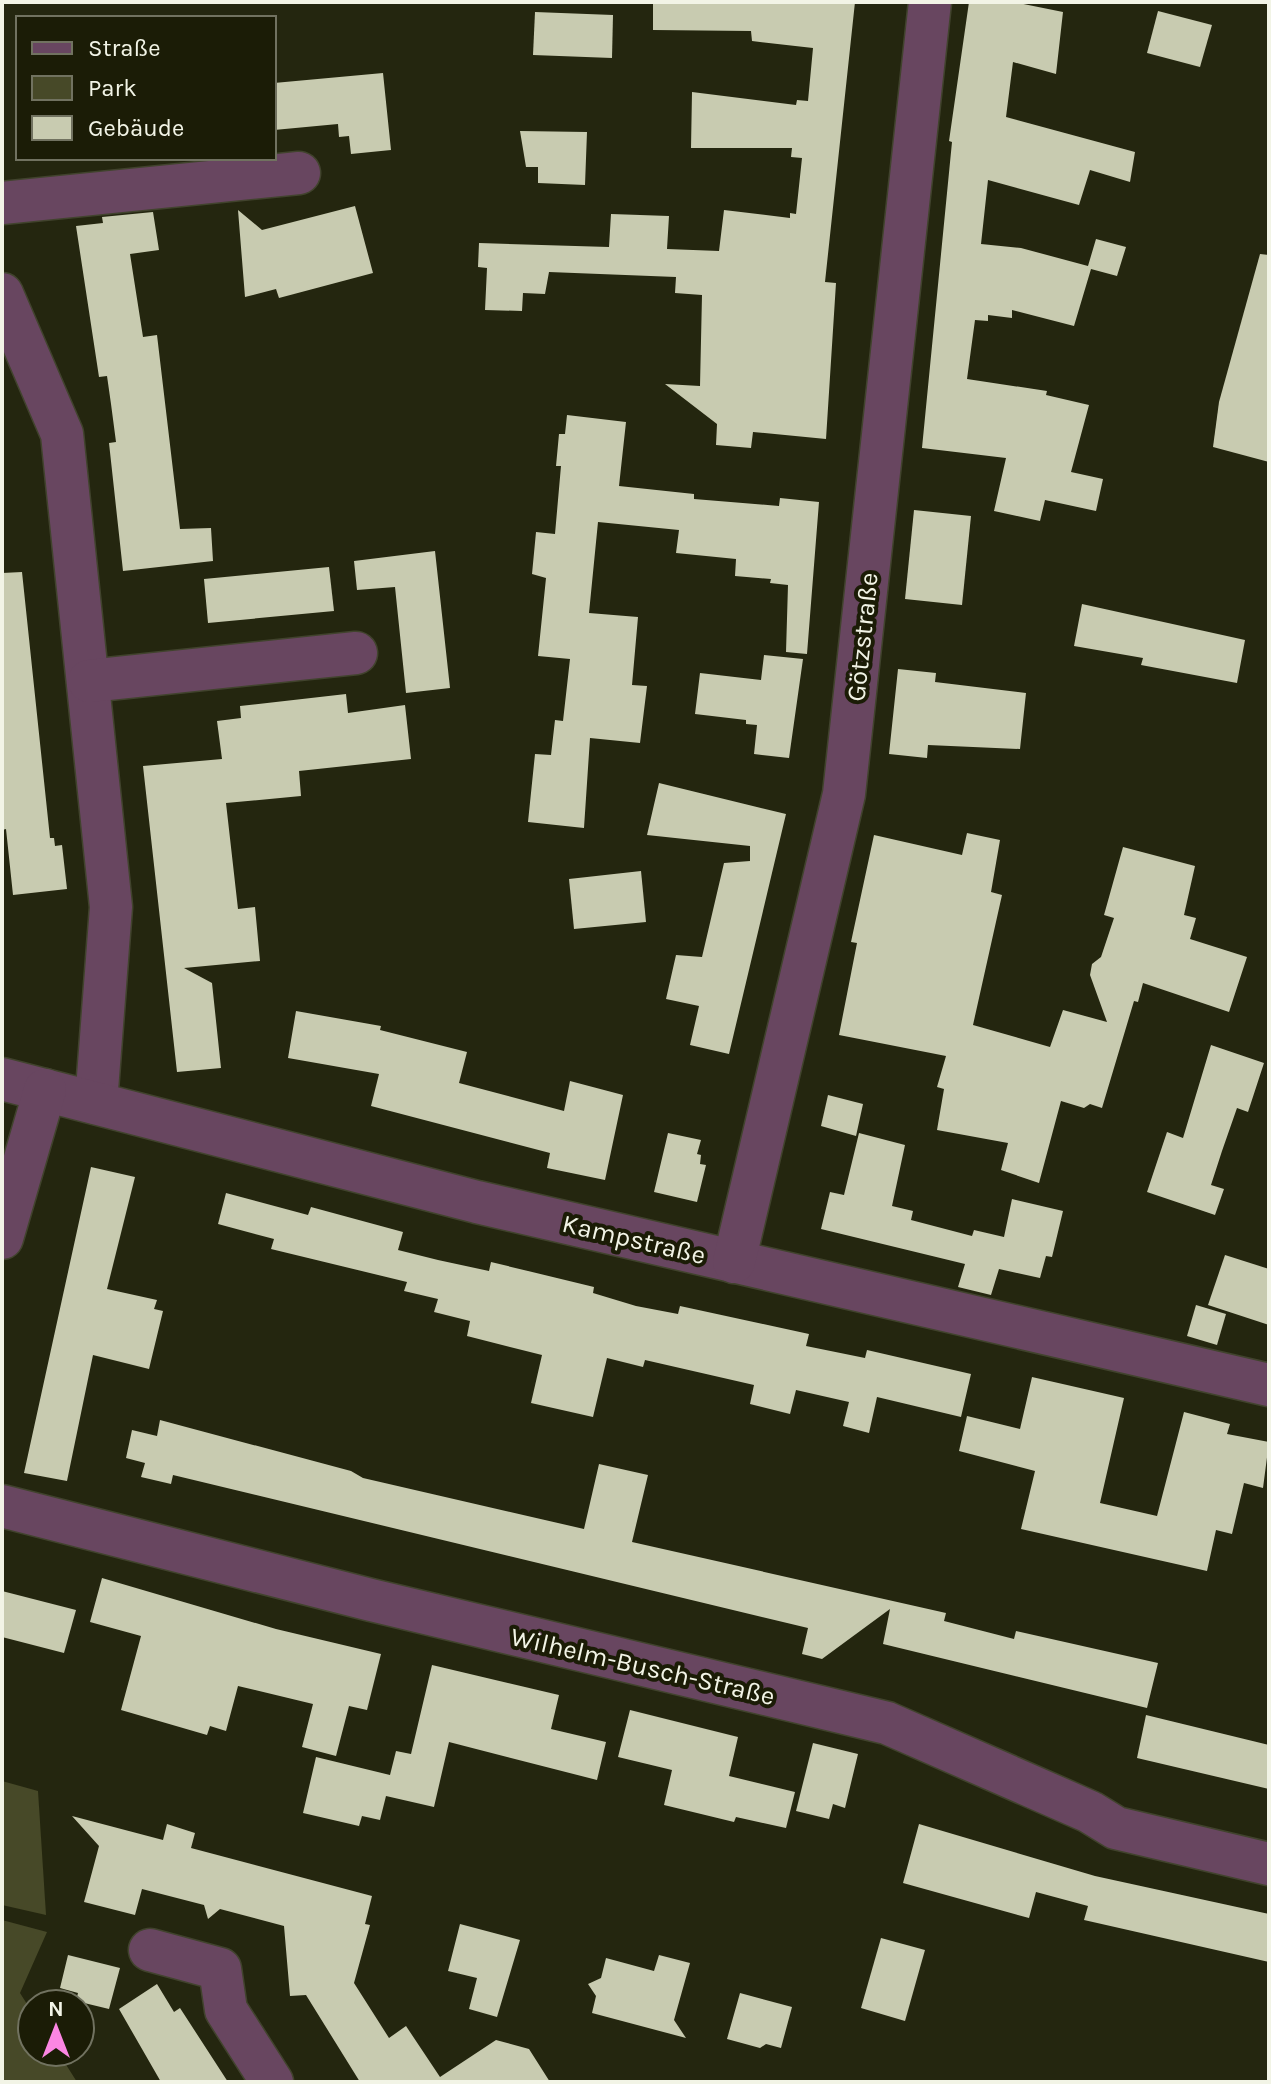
<svg xmlns="http://www.w3.org/2000/svg" width="1271" height="2084" viewBox="0 0 1271 2084" font-family="Karla,sans-serif">
<style>
.green{fill:#474928}
.building{fill:#c8cbb0}
.lines{fill:none;stroke-linecap:round;stroke-linejoin:round}
.street-casing{stroke:#41432d;stroke-width:45}
.street{stroke:#684660;stroke-width:42}
.labels{text-anchor:middle;stroke-width:8;stroke-linejoin:round;paint-order:stroke}
.street-label{font-size:26px;fill:#f2f4e6;stroke:#1b1c06}
</style>
<rect width="100%" height="100%" fill="#24260f"/>
<g class="green">
<path d="M 2,1781 L 38,1791 L 46,1915 L 2,1905 Z"/>
<path d="M 2,1920 L 47,1932 L 20,1993 L 32,2012 L 32,2052 L 58,2052 L 77,2082 L 2,2082 Z"/>
</g>
<g class="building">
<path d="M 653,2 L 855,2 L 825,282 L 836,283 L 826,439 L 753,432 L 751,448 L 716,445 L 717,424 L 665,384 L 700,386 L 702,295 L 675,293 L 676,277 L 549,272 L 545,294 L 523,293 L 522,311 L 485,310 L 487,268 L 478,267 L 479,243 L 609,247 L 611,214 L 669,216 L 667,249 L 719,251 L 724,210 L 790,218 L 790,213 L 796,214 L 802,158 L 791,157 L 792,148 L 691,148 L 692,92 L 796,105 L 797,100 L 808,101 L 813,48 L 752,41 L 751,31 L 653,30 Z"/>
<path d="M 969,2 L 1013,2 L 1063,12 L 1056,74 L 1013,62 L 1006,117 L 1135,152 L 1130,182 L 1090,170 L 1079,205 L 988,180 L 981,244 L 1021,248 L 1088,266 L 1096,239 L 1126,247 L 1117,276 L 1091,269 L 1074,326 L 1012,310 L 1012,318 L 988,315 L 988,321 L 975,320 L 967,379 L 1047,391 L 1046,395 L 1089,405 L 1071,472 L 1103,479 L 1096,511 L 1045,500 L 1040,521 L 994,511 L 1006,458 L 922,448 L 952,142 L 949,141 Z"/>
<path d="M 1158,11 L 1212,25 L 1200,67 L 1147,53 Z"/>
<path d="M 535,12 L 613,15 L 612,58 L 533,55 Z"/>
<path d="M 383,73 L 391,150 L 351,154 L 349,136 L 339,137 L 338,124 L 274,130 L 274,83 Z"/>
<path d="M 520,131 L 587,132 L 585,185 L 538,183 L 538,167 L 526,167 Z"/>
<path d="M 355,206 L 373,273 L 279,298 L 276,289 L 245,297 L 238,210 L 262,230 Z"/>
<path d="M 153,212 L 159,250 L 130,254 L 143,337 L 157,335 L 180,529 L 211,528 L 213,561 L 123,571 L 109,443 L 116,442 L 111,404 L 107,376 L 99,377 L 76,226 L 103,223 L 102,217 Z"/>
<path d="M 1260,254 L 1269,255 L 1269,462 L 1213,447 L 1219,402 Z"/>
<path d="M 567,415 L 626,422 L 619,486 L 694,494 L 694,499 L 779,506 L 780,498 L 819,502 L 807,654 L 786,652 L 788,585 L 770,583 L 771,579 L 735,576 L 736,559 L 676,553 L 679,530 L 598,522 L 589,613 L 638,617 L 632,685 L 647,686 L 640,743 L 590,738 L 584,828 L 528,822 L 535,754 L 551,755 L 555,720 L 563,721 L 570,659 L 538,656 L 546,578 L 532,574 L 536,532 L 555,534 L 561,466 L 556,466 L 559,434 L 565,434 Z"/>
<path d="M 914,510 L 971,516 L 962,605 L 905,599 Z"/>
<path d="M 435,551 L 450,688 L 406,693 L 395,587 L 357,590 L 354,561 Z"/>
<path d="M 329,567 L 334,611 L 208,623 L 204,579 Z"/>
<path d="M 22,572 L 50,838 L 54,838 L 55,846 L 62,845 L 67,889 L 13,895 L 6,829 L 2,830 L 2,573 Z"/>
<path d="M 1082,604 L 1245,640 L 1237,683 L 1141,665 L 1143,658 L 1074,646 Z"/>
<path d="M 764,655 L 803,659 L 789,758 L 754,754 L 757,725 L 746,724 L 746,720 L 695,714 L 700,673 L 761,680 Z"/>
<path d="M 898,669 L 936,673 L 935,682 L 1026,693 L 1020,749 L 928,745 L 927,758 L 889,754 Z"/>
<path d="M 346,694 L 348,713 L 405,705 L 411,759 L 299,771 L 301,796 L 226,803 L 238,909 L 255,907 L 260,961 L 184,968 L 212,983 L 221,1068 L 177,1072 L 143,766 L 222,759 L 217,721 L 241,718 L 240,706 Z"/>
<path d="M 659,783 L 786,814 L 729,1054 L 690,1045 L 699,1006 L 666,999 L 676,955 L 702,957 L 724,863 L 750,861 L 750,846 L 647,835 Z"/>
<path d="M 967,833 L 1000,840 L 991,892 L 1002,895 L 973,1025 L 1050,1047 L 1063,1010 L 1107,1022 L 1090,975 L 1092,964 L 1101,957 L 1114,918 L 1104,915 L 1123,847 L 1195,866 L 1184,915 L 1196,918 L 1190,939 L 1247,957 L 1229,1012 L 1143,983 L 1138,1002 L 1134,1001 L 1102,1108 L 1090,1104 L 1084,1108 L 1061,1101 L 1039,1183 L 1001,1170 L 1008,1143 L 937,1130 L 944,1089 L 937,1087 L 946,1056 L 839,1035 L 857,943 L 851,942 L 874,835 L 962,855 Z"/>
<path d="M 641,871 L 646,922 L 574,929 L 569,879 Z"/>
<path d="M 296,1011 L 381,1026 L 380,1030 L 467,1052 L 459,1083 L 564,1111 L 570,1081 L 623,1095 L 605,1180 L 547,1168 L 550,1153 L 371,1106 L 379,1074 L 288,1058 Z"/>
<path d="M 1211,1045 L 1264,1063 L 1248,1112 L 1237,1108 L 1222,1151 L 1211,1185 L 1224,1189 L 1215,1215 L 1147,1192 L 1167,1132 L 1183,1138 Z"/>
<path d="M 828,1095 L 863,1104 L 856,1136 L 821,1126 Z"/>
<path d="M 668,1133 L 701,1140 L 697,1154 L 701,1155 L 700,1164 L 706,1165 L 697,1202 L 654,1192 Z"/>
<path d="M 859,1133 L 905,1145 L 892,1206 L 913,1211 L 911,1220 L 972,1236 L 974,1230 L 1004,1237 L 1012,1199 L 1063,1211 L 1052,1257 L 1046,1256 L 1040,1278 L 999,1269 L 991,1295 L 958,1287 L 965,1264 L 821,1229 L 830,1192 L 844,1195 Z"/>
<path d="M 91,1167 L 135,1177 L 107,1289 L 157,1300 L 154,1309 L 163,1311 L 149,1369 L 93,1355 L 67,1481 L 24,1473 Z"/>
<path d="M 226,1193 L 308,1215 L 311,1207 L 403,1232 L 398,1250 L 438,1260 L 489,1271 L 491,1262 L 594,1287 L 593,1293 L 636,1306 L 678,1314 L 680,1306 L 809,1334 L 806,1346 L 865,1358 L 867,1350 L 971,1374 L 961,1417 L 877,1397 L 869,1433 L 843,1426 L 849,1402 L 796,1390 L 790,1414 L 750,1404 L 754,1385 L 645,1360 L 643,1367 L 607,1358 L 593,1417 L 531,1403 L 542,1355 L 467,1336 L 470,1321 L 434,1312 L 438,1299 L 404,1291 L 407,1282 L 271,1249 L 274,1239 L 218,1224 Z"/>
<path d="M 1225,1255 L 1269,1269 L 1269,1325 L 1208,1305 Z"/>
<path d="M 1196,1305 L 1226,1314 L 1217,1345 L 1187,1336 Z"/>
<path d="M 1032,1377 L 1124,1398 L 1100,1503 L 1157,1516 L 1184,1412 L 1230,1424 L 1227,1434 L 1269,1442 L 1263,1488 L 1244,1483 L 1232,1534 L 1216,1530 L 1207,1571 L 1021,1529 L 1035,1471 L 959,1451 L 967,1416 L 1020,1429 Z"/>
<path d="M 160,1420 L 351,1471 L 363,1478 L 584,1529 L 599,1464 L 648,1475 L 632,1542 L 946,1613 L 944,1621 L 1014,1639 L 1016,1631 L 1158,1663 L 1147,1708 L 883,1644 L 890,1609 L 822,1659 L 802,1654 L 808,1628 L 173,1475 L 171,1484 L 141,1477 L 145,1463 L 126,1458 L 132,1430 L 157,1436 Z"/>
<path d="M 102,1578 L 276,1629 L 381,1654 L 367,1710 L 349,1706 L 336,1756 L 302,1747 L 313,1704 L 238,1686 L 226,1731 L 210,1726 L 207,1735 L 121,1710 L 141,1636 L 90,1622 Z"/>
<path d="M 2,1591 L 76,1610 L 64,1653 L 2,1637 Z"/>
<path d="M 432,1665 L 559,1695 L 551,1729 L 606,1742 L 597,1780 L 449,1742 L 434,1807 L 386,1796 L 380,1820 L 362,1816 L 359,1826 L 303,1813 L 316,1757 L 390,1775 L 396,1751 L 411,1754 Z"/>
<path d="M 630,1710 L 738,1737 L 729,1776 L 795,1792 L 786,1828 L 736,1817 L 734,1822 L 664,1805 L 672,1770 L 618,1757 Z"/>
<path d="M 1146,1715 L 1269,1745 L 1269,1789 L 1137,1758 Z"/>
<path d="M 813,1743 L 858,1754 L 845,1808 L 833,1804 L 829,1819 L 796,1811 Z"/>
<path d="M 72,1816 L 163,1840 L 167,1824 L 195,1833 L 191,1848 L 372,1896 L 365,1924 L 370,1925 L 354,1983 L 389,2038 L 406,2026 L 440,2077 L 496,2040 L 529,2049 L 550,2082 L 360,2082 L 306,1995 L 290,1996 L 284,1926 L 220,1909 L 208,1919 L 204,1905 L 142,1889 L 135,1915 L 84,1902 L 99,1846 Z"/>
<path d="M 919,1824 L 1095,1876 L 1269,1914 L 1269,1962 L 1084,1920 L 1088,1906 L 1036,1892 L 1029,1918 L 903,1883 Z"/>
<path d="M 460,1924 L 520,1940 L 497,2017 L 469,2009 L 477,1978 L 448,1971 Z"/>
<path d="M 881,1938 L 925,1950 L 905,2021 L 861,2008 Z"/>
<path d="M 68,1955 L 120,1968 L 109,2009 L 76,2001 L 78,1993 L 60,1988 Z"/>
<path d="M 659,1955 L 690,1963 L 674,2020 L 686,2038 L 592,2013 L 596,1996 L 588,1984 L 601,1978 L 606,1958 L 654,1971 Z"/>
<path d="M 157,1984 L 174,2012 L 180,2008 L 228,2082 L 161,2082 L 119,2009 Z"/>
<path d="M 740,1993 L 792,2007 L 781,2048 L 766,2044 L 760,2048 L 727,2039 Z"/>
</g>
<g class="lines">
<g class="street-casing">
<g id="street">
<path d="M 2,203 L 299,173"/>
<path d="M 2,294 L 62,434 L 111,907 L 96,1103"/>
<path d="M 89,681 L 356,653"/>
<path d="M 2,1079 L 477,1202 L 1269,1385"/>
<path d="M 2,1238 L 45,1090"/>
<path d="M 734,1262 L 844,794 L 930,2"/>
<path d="M 2,1506 L 371,1600 L 887,1723 L 1090,1812 L 1116,1828 L 1269,1864"/>
<path d="M 150,1950 L 220,1969 L 226,2010 L 272,2082"/>
</g>
</g>
<use href="#street" class="street"/>
</g>
<g class="labels">
<g class="street-label">
<text transform="translate(862 637) rotate(-84)" y="9">Götzstraße</text>
<text transform="translate(634 1239) rotate(13)" y="9">Kampstraße</text>
<text transform="translate(643 1666) rotate(13)" y="9">Wilhelm-Busch-Straße</text>
</g>
</g>
<rect width="1271" height="2084" fill="none" stroke="#f2f4e6" stroke-width="8"/>
<rect x="16" y="16" width="260" height="144" fill="#1b1c06" stroke="#717260" stroke-width="2"/>
<rect x="32" y="42" width="40" height="12" fill="#684660" stroke="#717260" stroke-width="2"/>
<text x="88" y="56" font-size="24" fill="#f2f4e6">Straße</text>
<rect x="32" y="76" width="40" height="24" fill="#474928" stroke="#717260" stroke-width="2"/>
<text x="88" y="96" font-size="24" fill="#f2f4e6">Park</text>
<rect x="32" y="116" width="40" height="24" fill="#c8cbb0" stroke="#717260" stroke-width="2"/>
<text x="88" y="136" font-size="24" fill="#f2f4e6">Gebäude</text>
<g transform="translate(56 2028)"><circle r="38" fill="#1b1c06" stroke="#717260" stroke-width="2"/>
<path d="M0-6L14 30L0 20L-14 30Z" fill="#fc86e3"/>
<text y="-12" font-size="22" font-weight="bold" text-anchor="middle" fill="#f2f4e6">N</text>
</g>
</svg>
